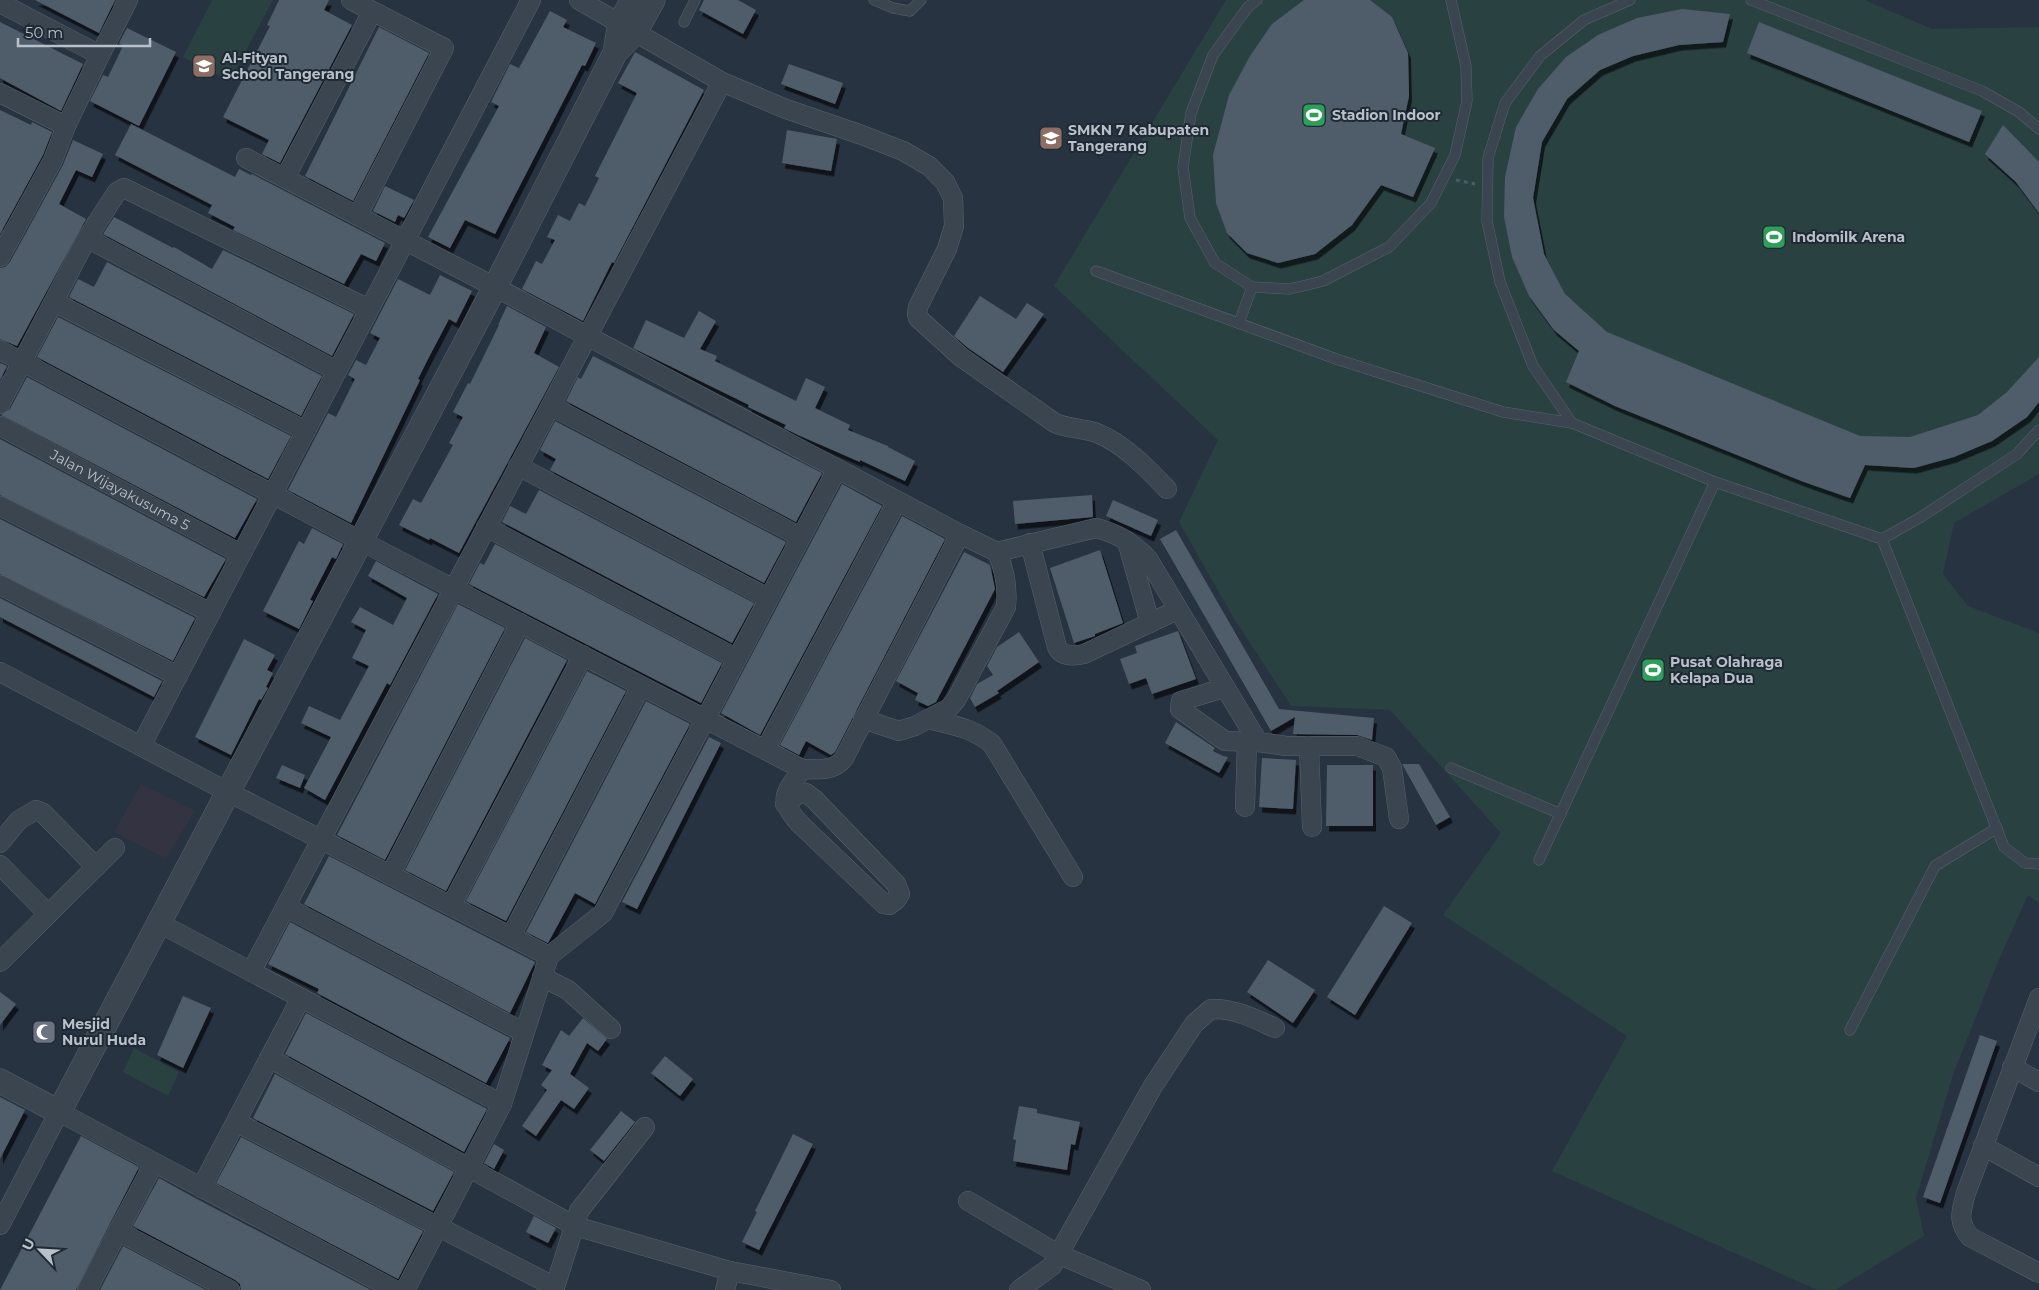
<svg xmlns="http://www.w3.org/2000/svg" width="2039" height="1290" viewBox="0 0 2039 1290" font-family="Montserrat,sans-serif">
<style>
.medical{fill:#343341}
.green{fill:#2a4142}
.building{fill:#505c6b;filter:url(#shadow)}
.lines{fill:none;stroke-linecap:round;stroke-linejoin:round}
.service-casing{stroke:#59636d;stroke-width:11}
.minor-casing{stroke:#59636d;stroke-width:20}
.tertiary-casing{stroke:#59636d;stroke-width:25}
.path{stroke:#495e60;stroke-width:3;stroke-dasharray:4 4;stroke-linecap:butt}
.service{stroke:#3b4550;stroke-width:10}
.minor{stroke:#3b4550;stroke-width:19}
.tertiary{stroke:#3b4550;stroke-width:24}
.labels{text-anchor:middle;stroke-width:4;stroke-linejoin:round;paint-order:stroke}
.poi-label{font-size:14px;font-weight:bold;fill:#b8c0ca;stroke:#202a35;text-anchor:start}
.street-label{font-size:14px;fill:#b8c0ca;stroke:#202a35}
</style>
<defs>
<filter id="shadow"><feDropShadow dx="3" dy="5.5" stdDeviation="0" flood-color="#0009"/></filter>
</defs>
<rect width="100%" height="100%" fill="#273340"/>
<path class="medical" d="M 141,784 L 195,811 L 166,858 L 114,832 Z"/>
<g class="green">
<path d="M 212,0 L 273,0 L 230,81 L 183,57 Z"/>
<path d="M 1226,0 L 1865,0 L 1932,29 L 2039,27 L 2039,474 L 1954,523 L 1943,574 L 1968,606 L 2039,633 L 2039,903 L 2028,895 L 1997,964 L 1954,1072 L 1916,1198 L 1924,1236 L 1835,1290 L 1817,1290 L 1552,1171 L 1627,1036 L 1443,915 L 1501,833 L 1390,710 L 1291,706 L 1233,617 L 1179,522 L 1218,440 L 1054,286 Z"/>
<path d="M 134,1048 L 179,1072 L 168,1096 L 123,1072 Z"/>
</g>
<g class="building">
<path d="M 35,0 L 115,0 L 99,33 Z"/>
<path d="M 279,0 L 329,0 L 324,10 L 352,25 L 280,163 L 262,154 L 269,140 L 223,117 L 270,26 L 267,25 Z"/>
<path d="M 704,0 L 738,0 L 756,10 L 743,34 L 699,10 Z"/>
<path d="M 1304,0 L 1370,0 L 1392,17 L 1408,53 L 1409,96 L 1401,134 L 1435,148 L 1413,197 L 1381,185 L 1352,225 L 1315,254 L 1278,263 L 1247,253 L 1227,233 L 1216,203 L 1213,155 L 1229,95 L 1250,56 L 1272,24 Z"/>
<path d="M 1682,9 L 1730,14 L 1723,42 L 1679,45 L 1633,56 L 1600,70 L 1567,99 L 1542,142 L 1533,198 L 1544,254 L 1565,294 L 1607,332 L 1860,436 L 1910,437 L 1978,415 L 2007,392 L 2039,357 L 2039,402 L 2027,417 L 1992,441 L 1954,457 L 1914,468 L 1865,465 L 1850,498 L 1804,482 L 1615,406 L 1566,382 L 1579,351 L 1554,330 L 1529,296 L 1512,257 L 1504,217 L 1505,177 L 1516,127 L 1538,89 L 1566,57 L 1598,35 L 1637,18 Z"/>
<path d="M 550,11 L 567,20 L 563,27 L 596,43 L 585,66 L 582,65 L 495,234 L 465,220 L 450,248 L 428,237 L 499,106 L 491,102 L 510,64 L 519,68 Z"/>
<path d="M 0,22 L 83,64 L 61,111 L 0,78 Z"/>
<path d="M 1759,22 L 1982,111 L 1969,142 L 1747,53 Z"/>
<path d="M 379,27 L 429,53 L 353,201 L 305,176 Z"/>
<path d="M 127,28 L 176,52 L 139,126 L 90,101 L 103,75 L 108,77 L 123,46 L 119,43 Z"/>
<path d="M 635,52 L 704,90 L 614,263 L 612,262 L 583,321 L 522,289 L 536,261 L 542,264 L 555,240 L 547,237 L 558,215 L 570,221 L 579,203 L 585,206 L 599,178 L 595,176 L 637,93 L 618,83 Z"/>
<path d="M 789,64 L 843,83 L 835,104 L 781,84 Z"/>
<path d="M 0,110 L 31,125 L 32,122 L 52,132 L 43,155 L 0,234 Z"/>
<path d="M 131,124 L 235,177 L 239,169 L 251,175 L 252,174 L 385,243 L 376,261 L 361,254 L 344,284 L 233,230 L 235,227 L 208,213 L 212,205 L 115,155 Z"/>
<path d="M 2003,125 L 2039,162 L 2039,213 L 2016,182 L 1985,154 Z"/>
<path d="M 787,130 L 837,139 L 831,171 L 782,163 Z"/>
<path d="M 73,140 L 103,154 L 92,177 L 76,170 L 59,204 L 86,219 L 17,346 L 0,339 L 0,268 L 5,267 L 10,262 L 63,165 Z"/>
<path d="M 385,186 L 414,200 L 404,218 L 398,215 L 395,222 L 373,211 Z"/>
<path d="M 114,217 L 173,248 L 174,247 L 212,269 L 223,250 L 354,314 L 332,356 L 103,234 Z"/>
<path d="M 107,262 L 322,376 L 301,416 L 69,297 L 78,279 L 94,287 Z"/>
<path d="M 440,275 L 472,291 L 456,323 L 449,319 L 428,359 L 418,379 L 420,380 L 351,523 L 288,490 L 328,413 L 336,417 L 355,379 L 348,375 L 356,360 L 366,365 L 380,338 L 370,333 L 398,279 L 430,295 Z"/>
<path d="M 980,296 L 1016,319 L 1027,303 L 1044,314 L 1003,372 L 968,348 L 954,336 Z"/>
<path d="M 507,306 L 546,327 L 534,353 L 559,367 L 459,553 L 430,538 L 429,540 L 399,525 L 413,499 L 421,503 L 453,445 L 449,443 L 463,417 L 453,412 L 468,383 L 470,384 L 499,325 L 498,325 Z"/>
<path d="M 699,311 L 716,321 L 700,349 L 717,356 L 715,361 L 796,401 L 806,378 L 825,387 L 815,408 L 850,425 L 848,430 L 888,446 L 888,447 L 915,461 L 905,481 L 860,460 L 860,462 L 798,435 L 784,428 L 786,425 L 748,407 L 749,405 L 633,348 L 646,320 L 684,338 Z"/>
<path d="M 58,317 L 291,436 L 268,479 L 37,357 Z"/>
<path d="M 593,356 L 822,473 L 796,522 L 566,401 L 578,377 L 581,379 Z"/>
<path d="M 0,363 L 7,366 L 0,380 Z"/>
<path d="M 27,377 L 257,499 L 235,538 L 1,415 L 10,409 Z"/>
<path d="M 555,421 L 786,542 L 764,583 L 550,470 L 556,459 L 540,450 Z"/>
<path d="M 0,439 L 226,559 L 204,597 L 0,495 Z"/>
<path d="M 842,484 L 882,506 L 760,735 L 721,713 Z"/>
<path d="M 539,490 L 754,603 L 732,643 L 502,522 L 510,506 L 526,514 Z"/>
<path d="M 1092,495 L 1093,517 L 1015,524 L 1013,501 Z"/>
<path d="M 1113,500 L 1158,520 L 1151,536 L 1106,516 Z"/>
<path d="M 902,516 L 945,539 L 835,752 L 831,755 L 806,741 L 799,755 L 780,745 Z"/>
<path d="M 0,519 L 195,618 L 173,661 L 0,574 Z"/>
<path d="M 312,528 L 343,544 L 336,559 L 332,557 L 310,600 L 313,601 L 299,629 L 263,611 L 299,541 L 304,544 Z"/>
<path d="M 1176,530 L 1279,709 L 1374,718 L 1372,740 L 1357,735 L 1293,734 L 1295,717 L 1271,731 L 1160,539 Z"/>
<path d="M 495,544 L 722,663 L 701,703 L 469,584 L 480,563 L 484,565 Z"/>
<path d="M 1100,550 L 1123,623 L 1095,634 L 1095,636 L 1074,643 L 1050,568 Z"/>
<path d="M 964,552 L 990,565 L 995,589 L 936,702 L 928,706 L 915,700 L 918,693 L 896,681 Z"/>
<path d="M 376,561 L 438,594 L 390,685 L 387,683 L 325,800 L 304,788 L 331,737 L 301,723 L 309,706 L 340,720 L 369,666 L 352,658 L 366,630 L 351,622 L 360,607 L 393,625 L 407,598 L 368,576 Z"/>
<path d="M 0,598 L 162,681 L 154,697 L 0,617 Z"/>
<path d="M 458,604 L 505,628 L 385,860 L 337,835 Z"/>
<path d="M 1178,631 L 1196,679 L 1152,694 L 1146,678 L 1129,684 L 1120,659 L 1137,653 L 1135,646 Z"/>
<path d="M 1019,632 L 1039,662 L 997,691 L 999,693 L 975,707 L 970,698 L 977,684 L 993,675 L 987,666 L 997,647 Z"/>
<path d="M 525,638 L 567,660 L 446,891 L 405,870 Z"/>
<path d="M 244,639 L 275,655 L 267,670 L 273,673 L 266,687 L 268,688 L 261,700 L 259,699 L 231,755 L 195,737 Z"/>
<path d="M 587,671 L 626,691 L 506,921 L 466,901 Z"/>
<path d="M 646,701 L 690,724 L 595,904 L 575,893 L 548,943 L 526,932 Z"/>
<path d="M 1176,722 L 1215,748 L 1213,751 L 1223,756 L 1228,757 L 1219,773 L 1165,743 Z"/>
<path d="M 709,737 L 721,743 L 637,909 L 622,902 Z"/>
<path d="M 1262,758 L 1296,760 L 1293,809 L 1259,807 Z"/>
<path d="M 1402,764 L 1419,764 L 1450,817 L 1436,825 Z"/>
<path d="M 282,765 L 305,775 L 300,788 L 276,778 Z"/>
<path d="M 1327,765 L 1373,765 L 1373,826 L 1326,826 Z"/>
<path d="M 329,856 L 535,962 L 510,1013 L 304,904 Z"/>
<path d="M 1384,906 L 1412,923 L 1355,1015 L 1327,997 Z"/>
<path d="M 290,922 L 510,1038 L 486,1083 L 317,993 L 319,989 L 268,964 Z"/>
<path d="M 1268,960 L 1315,990 L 1293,1023 L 1247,992 Z"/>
<path d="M 0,992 L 16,1004 L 0,1025 Z"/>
<path d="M 183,996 L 211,1008 L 183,1068 L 157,1055 Z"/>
<path d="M 306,1013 L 487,1109 L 464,1152 L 285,1054 Z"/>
<path d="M 583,1018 L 607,1039 L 598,1051 L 587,1043 L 570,1074 L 589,1088 L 574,1109 L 561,1100 L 536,1136 L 522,1126 L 547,1090 L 541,1085 L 552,1070 L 542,1065 L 561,1030 L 569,1036 Z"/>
<path d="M 1980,1035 L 1997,1041 L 1940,1203 L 1923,1197 Z"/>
<path d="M 665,1056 L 693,1079 L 680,1096 L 651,1073 Z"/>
<path d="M 275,1074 L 454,1172 L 433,1211 L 253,1118 Z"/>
<path d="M 0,1097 L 25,1110 L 0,1159 Z"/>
<path d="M 1019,1106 L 1037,1109 L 1037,1113 L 1080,1122 L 1075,1145 L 1071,1144 L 1067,1170 L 1013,1161 L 1016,1140 L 1013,1139 Z"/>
<path d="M 621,1111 L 635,1122 L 604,1161 L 590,1150 Z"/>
<path d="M 793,1134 L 813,1144 L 759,1250 L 742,1242 L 757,1212 L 755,1211 Z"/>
<path d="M 81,1136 L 139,1167 L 76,1290 L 0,1290 Z"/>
<path d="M 241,1137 L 423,1231 L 398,1279 L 216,1183 Z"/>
<path d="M 494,1144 L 504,1150 L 494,1169 L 484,1163 Z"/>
<path d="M 159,1178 L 195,1198 L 371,1290 L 241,1290 L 240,1284 L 235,1280 L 133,1226 Z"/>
<path d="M 534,1216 L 556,1228 L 548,1243 L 526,1232 Z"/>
<path d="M 123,1246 L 206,1290 L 100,1290 Z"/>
</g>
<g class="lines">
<g class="service-casing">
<g id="service">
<path d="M 874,0 L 893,8 L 910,11 L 921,0"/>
<path d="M 1257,0 L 1248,7 L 1213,55 L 1191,113 L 1183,167 L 1190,218 L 1215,263 L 1252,287 L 1290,289 L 1323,281 L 1389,247 L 1431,203 L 1455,155 L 1467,101 L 1466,66 L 1451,0"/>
<path d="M 1630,0 L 1584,20 L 1540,56 L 1505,103 L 1488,158 L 1487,221 L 1500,282 L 1533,366 L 1572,423 L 1715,482 L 1882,539 L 1921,517 L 2017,454 L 2039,430"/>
<path d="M 1751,0 L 1982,91 L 2019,112 L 2039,129"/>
<path d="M 684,22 L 695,0"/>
<path d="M 1096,271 L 1339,360 L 1503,412 L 1572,423"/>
<path d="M 1239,323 L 1252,287"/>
<path d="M 1882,539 L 2004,847 L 2025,863 L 2039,864"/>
<path d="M 1451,768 L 1561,814"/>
<path d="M 1539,860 L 1715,482"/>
<path d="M 1850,1030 L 1935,866 L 1997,828"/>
</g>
</g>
<g class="minor-casing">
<g id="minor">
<path d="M 351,0 L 444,48 L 358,215"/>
<path d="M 579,0 L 722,82 L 786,109 L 862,135 L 903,151 L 929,166 L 945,182 L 953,198 L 954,226 L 947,249 L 918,307 L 917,314 L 918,318 L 961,357 L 1055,423 C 1069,429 1083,428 1097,433 C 1124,444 1147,468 1167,489"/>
<path d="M 0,3 L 100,55"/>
<path d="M 0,93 L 66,126"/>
<path d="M 246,158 L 495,287 L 960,534 L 997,552 L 1096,528 C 1117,533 1133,543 1148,559 L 1258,742 L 1286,746 L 1357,746 L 1386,757 L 1392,768 L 1399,819"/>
<path d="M 285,178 L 372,12"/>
<path d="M 87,238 L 337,371"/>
<path d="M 0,257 L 53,160 L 66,126 L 100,55 L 128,0"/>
<path d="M 54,302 L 306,431"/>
<path d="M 0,350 L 361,541 L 802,769 C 818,769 834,772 844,758 L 960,534"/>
<path d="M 0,404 L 87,238 L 117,192 L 124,188 L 369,309"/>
<path d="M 551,406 L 801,537"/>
<path id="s1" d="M 0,426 L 241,554"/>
<path d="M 518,466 L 768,598"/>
<path d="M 0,506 L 211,613"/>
<path d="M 486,527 L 736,658"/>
<path d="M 1127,541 L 1150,623"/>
<path d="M 1030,543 L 1057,647 C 1062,657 1075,656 1084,654 L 1177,610"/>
<path d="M 0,585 L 178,676"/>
<path d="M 0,672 L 228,792 L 549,956"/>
<path d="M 1224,688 L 1181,701 L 1180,709 L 1225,741 L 1258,742"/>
<path d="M 863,719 L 899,731 L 915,726 L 949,708 L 956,700 L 1006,607 C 1008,586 1005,570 997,552"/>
<path d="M 929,719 C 952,725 973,728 992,744 L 1073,877"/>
<path d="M 141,746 L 531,0"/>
<path d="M 1309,746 L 1312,827"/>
<path d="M 765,750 L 897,501"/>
<path d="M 785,804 L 801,792 L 806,793 L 814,799 L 896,884 L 900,894 L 896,900 L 889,905 L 884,904 L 799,823 C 777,797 785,795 802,769"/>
<path d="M 1245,807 L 1247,742"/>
<path d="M 0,843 L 19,820 L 36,810 L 43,813 L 96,867"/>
<path d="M 0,865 L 48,914"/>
<path d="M 390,875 L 520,623"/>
<path d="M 451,906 L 583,655"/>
<path d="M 286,907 L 523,1032"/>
<path d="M 159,923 L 502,1104"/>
<path d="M 511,936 L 641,686"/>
<path d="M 0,962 L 115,848"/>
<path d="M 251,972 L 722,82"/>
<path d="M 542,977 L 568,990 L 611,1029"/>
<path d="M 2039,998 L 1966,1193 C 1961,1212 1957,1221 1970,1237 L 2039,1273"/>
<path d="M 269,1058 L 575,1226 L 730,1271 L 831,1290"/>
<path d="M 2012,1067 L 2039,1082"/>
<path d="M 236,1122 L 555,1287"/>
<path d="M 1983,1146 L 2039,1177"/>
<path d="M 201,1188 L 301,998"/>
<path d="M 968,1201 L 1058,1254 L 1141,1290"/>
<path d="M 0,1225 L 59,1112 L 395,1290"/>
<path d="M 118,1231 L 230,1290"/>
<path d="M 87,1290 L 154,1163"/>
<path d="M 405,1290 L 502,1104 L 549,956 L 603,913 L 837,469"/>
<path d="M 554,1290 L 579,1211 L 645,1127"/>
<path d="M 725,1290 L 730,1271"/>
<path d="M 1019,1290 L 1052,1266 L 1153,1086 L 1194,1024 L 1211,1009 C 1234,1008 1255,1019 1275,1028"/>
</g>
</g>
<g class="tertiary-casing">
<g id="tertiary">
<path d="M 615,53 L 620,22 L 633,0"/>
<path d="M 0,1081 L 59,1112 L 495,287 L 615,53 L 635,32 L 653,0"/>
</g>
</g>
<path class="path" d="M 1456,180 L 1475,184"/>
<use href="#service" class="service"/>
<use href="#minor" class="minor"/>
<use href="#tertiary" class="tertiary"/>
</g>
<defs>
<g id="school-square" transform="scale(1.25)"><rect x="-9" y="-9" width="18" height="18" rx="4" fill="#8d6e63" stroke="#202a35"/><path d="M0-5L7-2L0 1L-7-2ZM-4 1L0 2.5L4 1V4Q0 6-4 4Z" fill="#fff"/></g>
<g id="stadium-square" transform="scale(1.25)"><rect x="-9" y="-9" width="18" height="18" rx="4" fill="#2e9e5b" stroke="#202a35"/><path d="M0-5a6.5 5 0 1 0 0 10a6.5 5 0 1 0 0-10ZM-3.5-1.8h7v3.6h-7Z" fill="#fff"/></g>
<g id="mosque-square" transform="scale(1.25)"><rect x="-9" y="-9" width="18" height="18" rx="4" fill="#6b7280" stroke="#202a35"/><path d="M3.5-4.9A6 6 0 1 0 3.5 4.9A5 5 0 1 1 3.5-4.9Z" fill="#fff"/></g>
</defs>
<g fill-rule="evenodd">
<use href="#school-square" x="204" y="66"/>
<use href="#stadium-square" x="1314" y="115"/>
<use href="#school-square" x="1051" y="138"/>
<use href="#stadium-square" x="1774" y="237"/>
<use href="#stadium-square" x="1653" y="670"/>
<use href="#mosque-square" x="44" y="1032"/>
</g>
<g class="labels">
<g class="poi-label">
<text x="222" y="63">Al-Fityan<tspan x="222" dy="16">School Tangerang</tspan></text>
<text x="1332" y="120">Stadion Indoor</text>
<text x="1068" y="135">SMKN 7 Kabupaten<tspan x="1068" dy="16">Tangerang</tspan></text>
<text x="1792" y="242">Indomilk Arena</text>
<text x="1670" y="667">Pusat Olahraga<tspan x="1670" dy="16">Kelapa Dua</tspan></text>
<text x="62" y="1029">Mesjid<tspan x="62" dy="16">Nurul Huda</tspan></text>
</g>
<g class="street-label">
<text dy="5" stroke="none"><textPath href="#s1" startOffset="136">Jalan Wijayakusuma 5</textPath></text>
</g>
</g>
<g transform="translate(40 1250) rotate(295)" stroke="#202a35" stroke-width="4" paint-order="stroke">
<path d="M0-4L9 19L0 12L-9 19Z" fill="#b8c0ca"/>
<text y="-8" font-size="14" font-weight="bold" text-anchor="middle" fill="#b8c0ca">U</text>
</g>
<path d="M18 38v8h132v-8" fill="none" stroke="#b8c0ca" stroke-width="2.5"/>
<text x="25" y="38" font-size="15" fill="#b8c0ca" stroke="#202a35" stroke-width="4" paint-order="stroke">50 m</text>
</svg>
